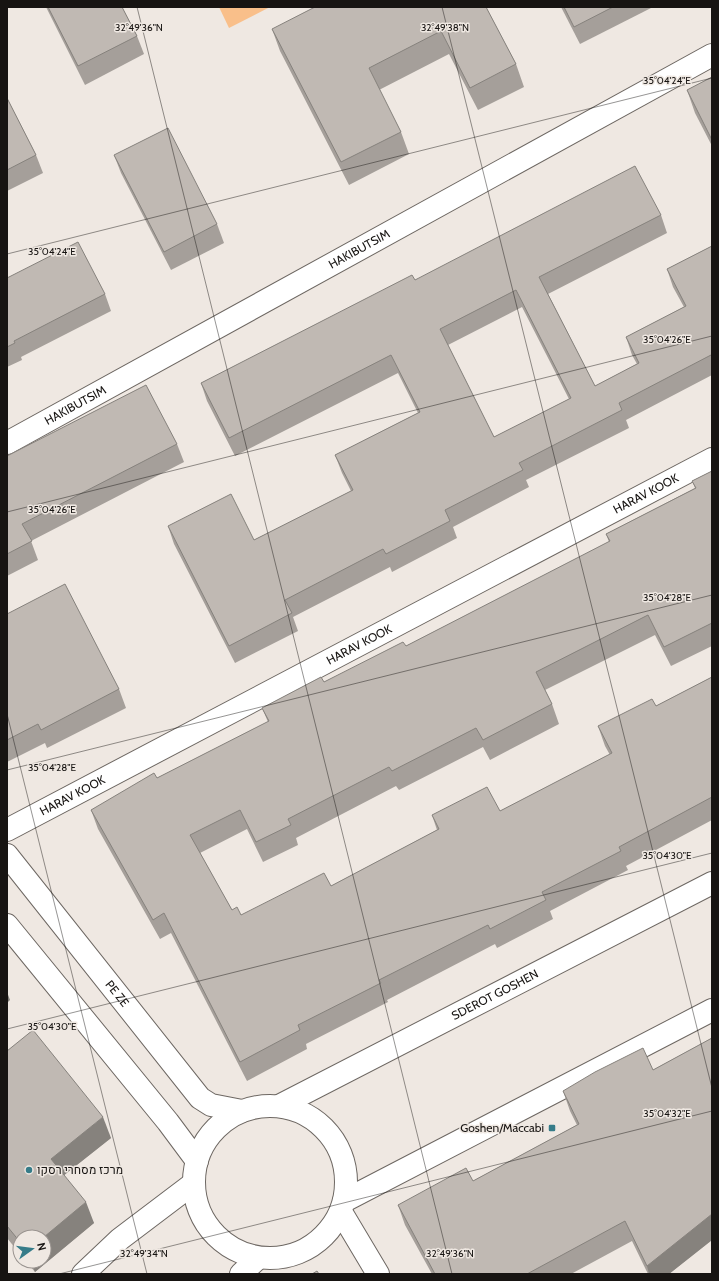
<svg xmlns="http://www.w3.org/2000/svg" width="719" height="1281" viewBox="0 0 719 1281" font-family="Cabin,Heebo,sans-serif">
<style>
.green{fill:#f9bf8a}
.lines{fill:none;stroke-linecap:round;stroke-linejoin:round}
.street-casing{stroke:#6d6762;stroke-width:24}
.secondary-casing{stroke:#6d6762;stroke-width:24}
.street{stroke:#fff;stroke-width:22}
.secondary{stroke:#fff;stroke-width:22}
.wall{fill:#a59f9a;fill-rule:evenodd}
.shaded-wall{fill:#86827d}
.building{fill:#c0b9b3;stroke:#86827d;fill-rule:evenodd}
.ticks{fill:none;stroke:#171412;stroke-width:1;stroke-opacity:0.45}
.poi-dot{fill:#367c89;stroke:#efe8e2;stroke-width:1.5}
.labels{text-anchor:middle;stroke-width:3;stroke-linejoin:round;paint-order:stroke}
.street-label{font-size:12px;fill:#171412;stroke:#efe8e2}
.poi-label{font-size:12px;fill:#171412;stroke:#efe8e2;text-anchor:end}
.ticks-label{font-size:10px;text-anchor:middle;fill:#171412;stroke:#efe8e2;stroke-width:3;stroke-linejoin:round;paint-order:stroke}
</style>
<rect width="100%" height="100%" fill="#efe8e2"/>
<path class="green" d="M 219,7 L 270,7 L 229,28 Z"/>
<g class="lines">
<g class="street-casing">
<g id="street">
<path id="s1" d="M 7,443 L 712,55"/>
<path id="s2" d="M 7,830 L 712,459"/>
<path d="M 341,1212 L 378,1274"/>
</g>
</g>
<g class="secondary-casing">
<g id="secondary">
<path id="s3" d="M 7,855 L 200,1098 L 211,1105 L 242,1111"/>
<path d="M 7,925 L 168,1122 L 197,1161"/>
<path id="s4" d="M 279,1106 L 712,883"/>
<circle cx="270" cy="1182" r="76"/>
<path d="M 344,1201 L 712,1010"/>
<path d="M 83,1274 L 120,1239 L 194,1183"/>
<path d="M 241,1274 L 258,1258"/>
</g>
</g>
<use href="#street" class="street"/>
<use href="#secondary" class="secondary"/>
</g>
<g class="wall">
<path d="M 46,7 L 122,7 L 137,36 L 144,54 L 85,85 Z"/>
<path d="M 486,7 L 516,64 L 524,87 L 478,110 L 449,54 L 379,90 L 401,132 L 409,154 L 349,185 L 280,51 L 272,29 Z"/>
<path d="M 561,7 L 653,7 L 580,44 Z"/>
<path d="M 712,77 L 712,146 L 695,113 L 687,90 Z"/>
<path d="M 7,98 L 36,155 L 43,173 L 7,191 Z"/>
<path d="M 114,155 L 217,224 L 224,243 L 171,270 L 121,173 Z"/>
<path d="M 661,215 L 667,233 L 548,294 L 595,386 L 637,364 L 632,355 L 626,337 L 684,307 L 673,287 L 667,269 L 712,246 L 712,375 L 626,420 L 629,428 L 526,480 L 529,487 L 453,527 L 457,538 L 392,572 L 390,567 L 293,617 L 298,631 L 235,663 L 174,544 L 168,526 L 254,540 L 351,491 L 342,473 L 335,455 L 418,413 L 398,373 L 235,456 L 207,401 L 201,383 L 415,280 ZM 522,307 L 569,399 L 494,437 L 448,345 Z"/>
<path d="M 7,278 L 105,294 L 111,311 L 21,357 L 22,360 L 7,367 Z"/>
<path d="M 177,444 L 184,462 L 31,541 L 38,560 L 7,576 L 7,456 Z"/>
<path d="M 712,471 L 712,646 L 671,666 L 655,635 L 545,690 L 552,704 L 559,724 L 490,760 L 483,747 L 399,790 L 396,786 L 296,838 L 298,845 L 263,862 L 247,829 L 200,853 L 232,910 L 241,915 L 331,886 L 437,830 L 432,815 L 500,811 L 610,755 L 605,746 L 598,726 L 656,706 L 712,677 L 712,820 L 626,866 L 628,870 L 550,911 L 553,919 L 497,948 L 495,944 L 387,1000 L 388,1002 L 306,1044 L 307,1049 L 247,1081 L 171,933 L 160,939 L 98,829 L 91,810 L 157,778 L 268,722 L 262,708 L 324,682 L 406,646 L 609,542 L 606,534 L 695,488 L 692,481 Z"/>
<path d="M 7,614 L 119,689 L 126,708 L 47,748 L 45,743 L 7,762 Z"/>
<path d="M 712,1038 L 712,1240 L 669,1274 L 648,1274 L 632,1241 L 571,1274 L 432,1274 L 405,1225 L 398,1205 L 473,1181 L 577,1125 L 570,1111 L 563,1091 L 653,1070 Z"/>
<path d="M 7,1051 L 111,1138 L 64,1175 L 94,1223 L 35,1272 L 26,1261 L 44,1261 L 20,1237 L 20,1254 L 7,1238 Z"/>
</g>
<g class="shaded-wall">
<path d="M 7,992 L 10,1000 L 7,1003 Z"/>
<path d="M 103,1117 L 111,1138 L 58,1180 L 51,1159 Z"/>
<path d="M 86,1202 L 94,1223 L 35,1272 L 31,1261 L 44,1261 L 44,1237 Z"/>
<path d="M 712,1214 L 712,1240 L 669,1274 L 649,1274 L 647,1266 Z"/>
</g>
<g class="building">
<path d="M 48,7 L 122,7 L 137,36 L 78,66 Z"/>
<path d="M 315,7 L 486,7 L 516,64 L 470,88 L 441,31 L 369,68 L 401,132 L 341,162 L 272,29 Z"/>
<path d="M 564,7 L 613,7 L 574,27 Z"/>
<path d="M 712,77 L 712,140 L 687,90 Z"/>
<path d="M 7,98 L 36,155 L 7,170 Z"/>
<path d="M 168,128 L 217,224 L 164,252 L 114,155 Z"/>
<path d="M 635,166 L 661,215 L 539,277 L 595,386 L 639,363 L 626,337 L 686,306 L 667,269 L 712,246 L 712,358 L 711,355 L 619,403 L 622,410 L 519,463 L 523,470 L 445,510 L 450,521 L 386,554 L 383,549 L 285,600 L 292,613 L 229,646 L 168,526 L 231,494 L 254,540 L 353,490 L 335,455 L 420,412 L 391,355 L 229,438 L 201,383 L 412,275 L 415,280 ZM 516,290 L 571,398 L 494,437 L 440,329 Z"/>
<path d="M 78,242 L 105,294 L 14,341 L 15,343 L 7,347 L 7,278 Z"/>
<path d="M 146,385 L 177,444 L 22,524 L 32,541 L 7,554 L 7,456 Z"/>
<path d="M 712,471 L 712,623 L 664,647 L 648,615 L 536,672 L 552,704 L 483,740 L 476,728 L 392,771 L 389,767 L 288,819 L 291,825 L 256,842 L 240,810 L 190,835 L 232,910 L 237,907 L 241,915 L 324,873 L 331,886 L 439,829 L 432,815 L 487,787 L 500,811 L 612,753 L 598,726 L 652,699 L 656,706 L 712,677 L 712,797 L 619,847 L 621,851 L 542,892 L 546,900 L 490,929 L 488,925 L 379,980 L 381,983 L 298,1025 L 300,1030 L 240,1062 L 164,913 L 153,920 L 91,810 L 154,773 L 157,778 L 269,721 L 262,708 L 321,677 L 324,682 L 403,642 L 406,646 L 610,541 L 606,534 L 696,488 L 692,481 Z"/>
<path d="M 65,584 L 119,689 L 41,730 L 38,724 L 7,740 L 7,614 Z"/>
<path d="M 33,1030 L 103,1117 L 51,1159 L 86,1202 L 44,1237 L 20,1237 L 20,1242 L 7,1226 L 7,1051 Z"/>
<path d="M 712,1038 L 712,1214 L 647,1266 L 625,1221 L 527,1274 L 435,1274 L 398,1205 L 466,1168 L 473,1181 L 579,1124 L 563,1091 L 595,1072 L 643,1048 L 653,1070 Z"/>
<path d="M 317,1271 L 319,1274 L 312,1274 Z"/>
</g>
<path class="ticks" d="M 137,7 L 452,1274M 442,7 L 712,1088M 7,254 L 712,78M 7,512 L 712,336M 7,714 L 147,1274M 7,770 L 712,595M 7,1029 L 712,853M 59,1274 L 712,1111"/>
<g class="poi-dot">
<rect x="548" y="1124" width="8" height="8" rx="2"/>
<circle cx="29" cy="1170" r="4"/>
</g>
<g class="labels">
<g class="street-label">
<text dy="4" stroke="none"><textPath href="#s1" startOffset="402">HAKIBUTSIM</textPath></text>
<text dy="4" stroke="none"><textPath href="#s1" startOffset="78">HAKIBUTSIM</textPath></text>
<text dy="4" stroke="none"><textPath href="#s2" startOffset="722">HARAV KOOK</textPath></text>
<text dy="4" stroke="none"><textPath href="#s2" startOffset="398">HARAV KOOK</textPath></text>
<text dy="4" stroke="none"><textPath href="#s2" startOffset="74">HARAV KOOK</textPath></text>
<text dy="4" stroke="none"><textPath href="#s3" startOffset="177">PE ZE</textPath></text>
<text dy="4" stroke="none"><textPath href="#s4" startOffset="243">SDEROT GOSHEN</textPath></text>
</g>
<g class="poi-label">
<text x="544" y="1132">Goshen/Maccabi</text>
<text x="37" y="1174" text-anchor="start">מרכז מסחרי רסקו</text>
</g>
</g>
<g class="ticks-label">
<text x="139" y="31">32°49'36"N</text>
<text x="445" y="31">32°49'38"N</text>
<text x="667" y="84">35°04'24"E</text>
<text x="52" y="255">35°04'24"E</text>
<text x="667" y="343">35°04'26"E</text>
<text x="52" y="513">35°04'26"E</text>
<text x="667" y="601">35°04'28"E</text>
<text x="52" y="771">35°04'28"E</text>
<text x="667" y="859">35°04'30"E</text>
<text x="52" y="1030">35°04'30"E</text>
<text x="667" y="1117">35°04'32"E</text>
<text x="144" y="1257">32°49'34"N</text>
<text x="450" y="1257">32°49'36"N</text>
</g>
<rect width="719" height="1281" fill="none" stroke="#171412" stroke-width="16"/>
<g transform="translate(32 1249) rotate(76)"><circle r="19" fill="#efe8e2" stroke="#99938f"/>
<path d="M0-3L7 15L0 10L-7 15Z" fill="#367c89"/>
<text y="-6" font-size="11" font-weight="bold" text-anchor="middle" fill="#171412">N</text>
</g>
</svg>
